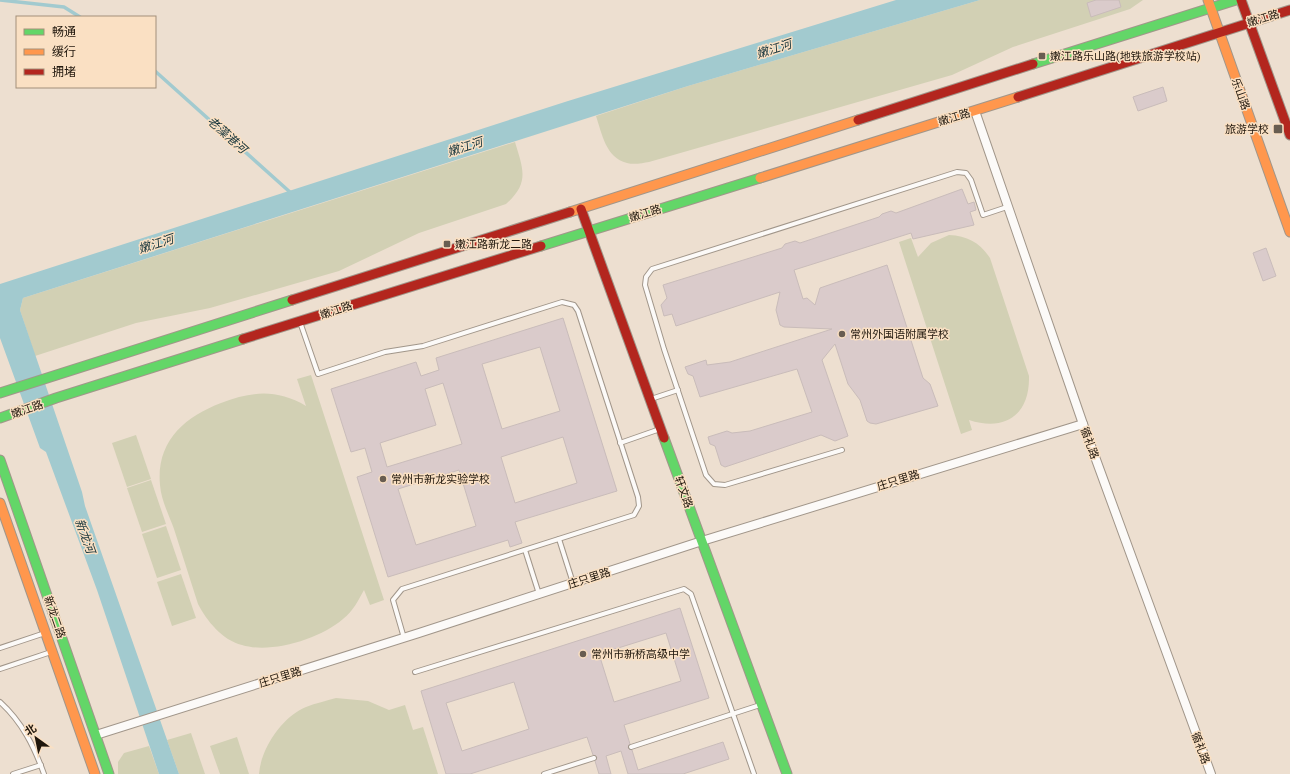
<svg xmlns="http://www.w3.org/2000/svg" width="1290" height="774" viewBox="0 0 1290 774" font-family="'PT Serif','Noto Sans SC',serif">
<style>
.green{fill:#d2d0b4}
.water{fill:#a2cacf}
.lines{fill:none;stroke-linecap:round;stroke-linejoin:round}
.stream{stroke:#a2cacf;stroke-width:3.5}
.building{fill:#dacbcb;stroke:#c9bcba;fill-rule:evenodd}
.lane-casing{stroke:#a1968a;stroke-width:6}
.street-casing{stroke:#a1968a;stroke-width:10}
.fast-casing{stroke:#a1968a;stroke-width:11}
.slow-casing{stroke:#a1968a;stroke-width:11}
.jam-casing{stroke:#a1968a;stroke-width:11}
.lane{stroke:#fcfaf8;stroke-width:4}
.street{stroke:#fcfaf8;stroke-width:8}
.fast{stroke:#63d668;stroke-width:9}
.slow{stroke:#ff974d;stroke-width:9}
.jam{stroke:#b3261e;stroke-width:9}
.poi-dot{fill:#685d51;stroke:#fae0c3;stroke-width:1.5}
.labels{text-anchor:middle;stroke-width:3;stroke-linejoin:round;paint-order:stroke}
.street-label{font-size:11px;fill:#20170d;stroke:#fae0c3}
.poi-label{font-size:11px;fill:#20170d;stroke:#fae0c3;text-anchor:start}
.water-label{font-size:12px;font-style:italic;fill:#15343b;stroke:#fae0c3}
</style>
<rect width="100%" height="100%" fill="#eddfd0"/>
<g class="green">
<path d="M 980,0 L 1143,0 L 1130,9 L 1013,47 L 952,75 L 649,162 C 643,163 634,165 627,163 C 606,158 602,134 596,116 L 688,86 Z"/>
<path d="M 515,142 C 523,169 530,183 506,204 L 419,233 L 339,271 L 210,308 L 136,323 L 35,356 L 20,310 L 23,298 Z"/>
<path d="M 949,235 C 968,236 980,243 990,258 L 1029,376 C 1030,415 1005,432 969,420 L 972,430 L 961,434 L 899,242 L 911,238 L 918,257 L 931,243 Z"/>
<path d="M 311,375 L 384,600 L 370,605 L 364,590 C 358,601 353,611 343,619 C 320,639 271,654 242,645 C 222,640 207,621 198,604 C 190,579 182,554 174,529 C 169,515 161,500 160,485 C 156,442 184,417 221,403 C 252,391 277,389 306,406 L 297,379 Z"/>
<path d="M 136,435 L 151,479 L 127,487 L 112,443 Z"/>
<path d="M 151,480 L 166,524 L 142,532 L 127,488 Z"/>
<path d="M 166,526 L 181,570 L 157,578 L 142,534 Z"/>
<path d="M 181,574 L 196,618 L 172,626 L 157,582 Z"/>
<path d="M 336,698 L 368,701 L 389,710 L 405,705 L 413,730 L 423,727 L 438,774 L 259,774 C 261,748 282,717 306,707 C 316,703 326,701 336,698 Z"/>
<path d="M 191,733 L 205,774 L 179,774 L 167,740 Z"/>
<path d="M 237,737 L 249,774 L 220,774 L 210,746 Z"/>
<path d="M 149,746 L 159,774 L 118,774 L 118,762 L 124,753 Z"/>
</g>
<path class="water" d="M 896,0 L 980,0 L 688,86 L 23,298 L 20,310 L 82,492 L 85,506 L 179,774 L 159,774 L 97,590 L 46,452 L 40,448 L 0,338 L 0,284 L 568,101 Z"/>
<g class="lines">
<g class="stream">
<path d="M 0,0 L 64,7 L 80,17"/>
<path d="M 155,71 L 291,193"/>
</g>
</g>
<g class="building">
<path d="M 1096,0 L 1119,0 L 1121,7 L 1091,17 L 1087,3 Z"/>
<path d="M 1163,87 L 1167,101 L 1138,111 L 1133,97 Z"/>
<path d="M 962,189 L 968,204 L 974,202 L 976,210 L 970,212 L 974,225 L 913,239 L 911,233 L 794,270 L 803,299 L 807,298 L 815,305 L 820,288 L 887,265 L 923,378 L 930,384 L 938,406 L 876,424 L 870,423 L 867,421 L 860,400 L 848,384 L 835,344 L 822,360 L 848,436 L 835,441 L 821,435 L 725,467 L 721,465 L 715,446 L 710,444 L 708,437 L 727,431 L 732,433 L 750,431 L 812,412 L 797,369 L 700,397 L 693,376 L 688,374 L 685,367 L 706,360 L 707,365 L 730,362 L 832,329 L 784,327 L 780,325 L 776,310 L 780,292 L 676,326 L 672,314 L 664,316 L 661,305 L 667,298 L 663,285 L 782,248 L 785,244 L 795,241 L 800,243 L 879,217 L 882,214 L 891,211 L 896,213 Z"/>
<path d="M 1266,248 L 1276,276 L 1263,281 L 1253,253 Z"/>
<path d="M 563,318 L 617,491 L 515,522 L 522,543 L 510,547 L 508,540 L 388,577 L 357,477 L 372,472 L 365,448 L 351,452 L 331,389 L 416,362 L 421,376 L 439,370 L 436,358 ZM 540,347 L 560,411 L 502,429 L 482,364 ZM 443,383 L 462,444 L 387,467 L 380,443 L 436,425 L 425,389 ZM 563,437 L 577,483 L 515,503 L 501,457 ZM 459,470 L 476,526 L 416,545 L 398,489 Z"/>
<path d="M 680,608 L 709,698 L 624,725 L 630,744 L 628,748 L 632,750 L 638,770 L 723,742 L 729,759 L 683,774 L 628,774 L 621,751 L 606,756 L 611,774 L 599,774 L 595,761 L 597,757 L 593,755 L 587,737 L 470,774 L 446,774 L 421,691 ZM 666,633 L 681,681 L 614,702 L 599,654 ZM 514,682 L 529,729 L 462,751 L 446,703 Z"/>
</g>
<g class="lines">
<g class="lane-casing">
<g id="lane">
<path d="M 300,322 L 318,374 L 385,352 L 423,346 L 562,302 L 574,305 L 578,311 L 638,497 L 639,506 L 634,515 L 402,589 L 393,600 L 404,638"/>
<path d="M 651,399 L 678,390"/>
<path d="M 620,443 L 660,429"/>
<path d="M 842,450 L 725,485 L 714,484 L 706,475 L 664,349 L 645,285 L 646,277 L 652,269 L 957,172 L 966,173 L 971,180 L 983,215 L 1007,207"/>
<path d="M 559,539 L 573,583"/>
<path d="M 525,550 L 539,594"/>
<path d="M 0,648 L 45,633"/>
<path d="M 0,669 L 51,652"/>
<path d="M 415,672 L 684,589 L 691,594 L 754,774"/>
<path d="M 0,702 C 22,722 34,746 44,774"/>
<path d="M 631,747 L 760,705"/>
<path d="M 13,774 L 41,765"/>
<path d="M 544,774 L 594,758"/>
</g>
</g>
<g class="street-casing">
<g id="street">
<path d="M 975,111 L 1083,424 L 1211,774"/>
<path d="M 96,735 L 419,633 L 702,541 L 1083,424"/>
</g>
</g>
<g class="fast-casing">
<g id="fast">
<path d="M 1033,64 L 1236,0"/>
<path d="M 541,246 L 760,178"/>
<path d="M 0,393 L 292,300"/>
<path d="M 0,418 L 56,398 L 243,339"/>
<path d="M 664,438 L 787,774"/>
<path d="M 0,460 L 109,774"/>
</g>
</g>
<g class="slow-casing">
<g id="slow">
<path d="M 1208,0 L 1290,232"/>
<path d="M 760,178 L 1018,97"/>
<path d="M 570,212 L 858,120"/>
<path d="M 0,503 L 95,774"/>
</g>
</g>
<g class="jam-casing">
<g id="jam">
<path d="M 1241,0 L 1290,135"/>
<path d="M 1018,97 L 1290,10"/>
<path d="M 858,120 L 1033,64"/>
<path d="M 581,209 L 664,438"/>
<path d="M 292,300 L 570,212"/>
<path d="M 243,339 L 541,246"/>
</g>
</g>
<use href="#lane" class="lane"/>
<use href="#street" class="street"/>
<use href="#fast" class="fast"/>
<use href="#slow" class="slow"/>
<use href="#jam" class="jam"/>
</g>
<g class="poi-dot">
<rect x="1038" y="52" width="8" height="8" rx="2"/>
<rect x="1273" y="124" width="10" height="10" rx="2"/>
<rect x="443" y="240" width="8" height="8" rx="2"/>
<circle cx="842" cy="334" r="4"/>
<circle cx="383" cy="479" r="4"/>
<circle cx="583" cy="654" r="4"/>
</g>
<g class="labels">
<g class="street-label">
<text transform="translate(1263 18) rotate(-17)" y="4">嫩江路</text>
<text transform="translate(1241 94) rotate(70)" y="4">乐山路</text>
<text transform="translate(954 117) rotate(-17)" y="4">嫩江路</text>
<text transform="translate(645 213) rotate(-17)" y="4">嫩江路</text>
<text transform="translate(336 310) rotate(-18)" y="4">嫩江路</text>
<text transform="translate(27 409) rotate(-19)" y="4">嫩江路</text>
<text transform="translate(1090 443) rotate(70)" y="4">循礼路</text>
<text transform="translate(898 480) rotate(-17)" y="4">庄只里路</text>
<text transform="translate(684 492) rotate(70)" y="4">轩文路</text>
<text transform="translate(589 578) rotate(-18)" y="4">庄只里路</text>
<text transform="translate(55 617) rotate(71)" y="4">新龙二路</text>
<text transform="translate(280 677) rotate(-17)" y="4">庄只里路</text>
<text transform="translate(1201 748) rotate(70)" y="4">循礼路</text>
</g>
<g class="poi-label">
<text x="1050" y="60">嫩江路乐山路(地铁旅游学校站)</text>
<text x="1269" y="133" text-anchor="end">旅游学校</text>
<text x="455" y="248">嫩江路新龙二路</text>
<text x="850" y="338">常州外国语附属学校</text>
<text x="391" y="483">常州市新龙实验学校</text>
<text x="591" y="658">常州市新桥高级中学</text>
</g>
<g class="water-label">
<text transform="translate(774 49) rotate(-18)" y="4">嫩江河</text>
<text transform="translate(227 135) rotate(42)" y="4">老藻港河</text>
<text transform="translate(465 147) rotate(-18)" y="4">嫩江河</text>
<text transform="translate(156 244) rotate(-18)" y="4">嫩江河</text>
<text transform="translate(85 536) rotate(70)" y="4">新龙河</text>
</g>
</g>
<rect x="16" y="16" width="140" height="72" fill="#fae0c3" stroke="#a3907a"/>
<rect x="24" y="29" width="20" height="6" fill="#63d668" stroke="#a3907a"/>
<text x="52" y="36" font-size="12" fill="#20170d">畅通</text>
<rect x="24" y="49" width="20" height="6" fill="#ff974d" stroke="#a3907a"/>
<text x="52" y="56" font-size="12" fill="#20170d">缓行</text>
<rect x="24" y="69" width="20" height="6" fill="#b3261e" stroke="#a3907a"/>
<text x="52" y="76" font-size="12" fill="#20170d">拥堵</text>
<g transform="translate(36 738) rotate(327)" stroke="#fae0c3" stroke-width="3" paint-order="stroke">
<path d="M0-3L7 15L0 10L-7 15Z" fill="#20170d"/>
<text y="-6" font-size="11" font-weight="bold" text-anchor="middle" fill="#20170d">北</text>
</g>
</svg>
